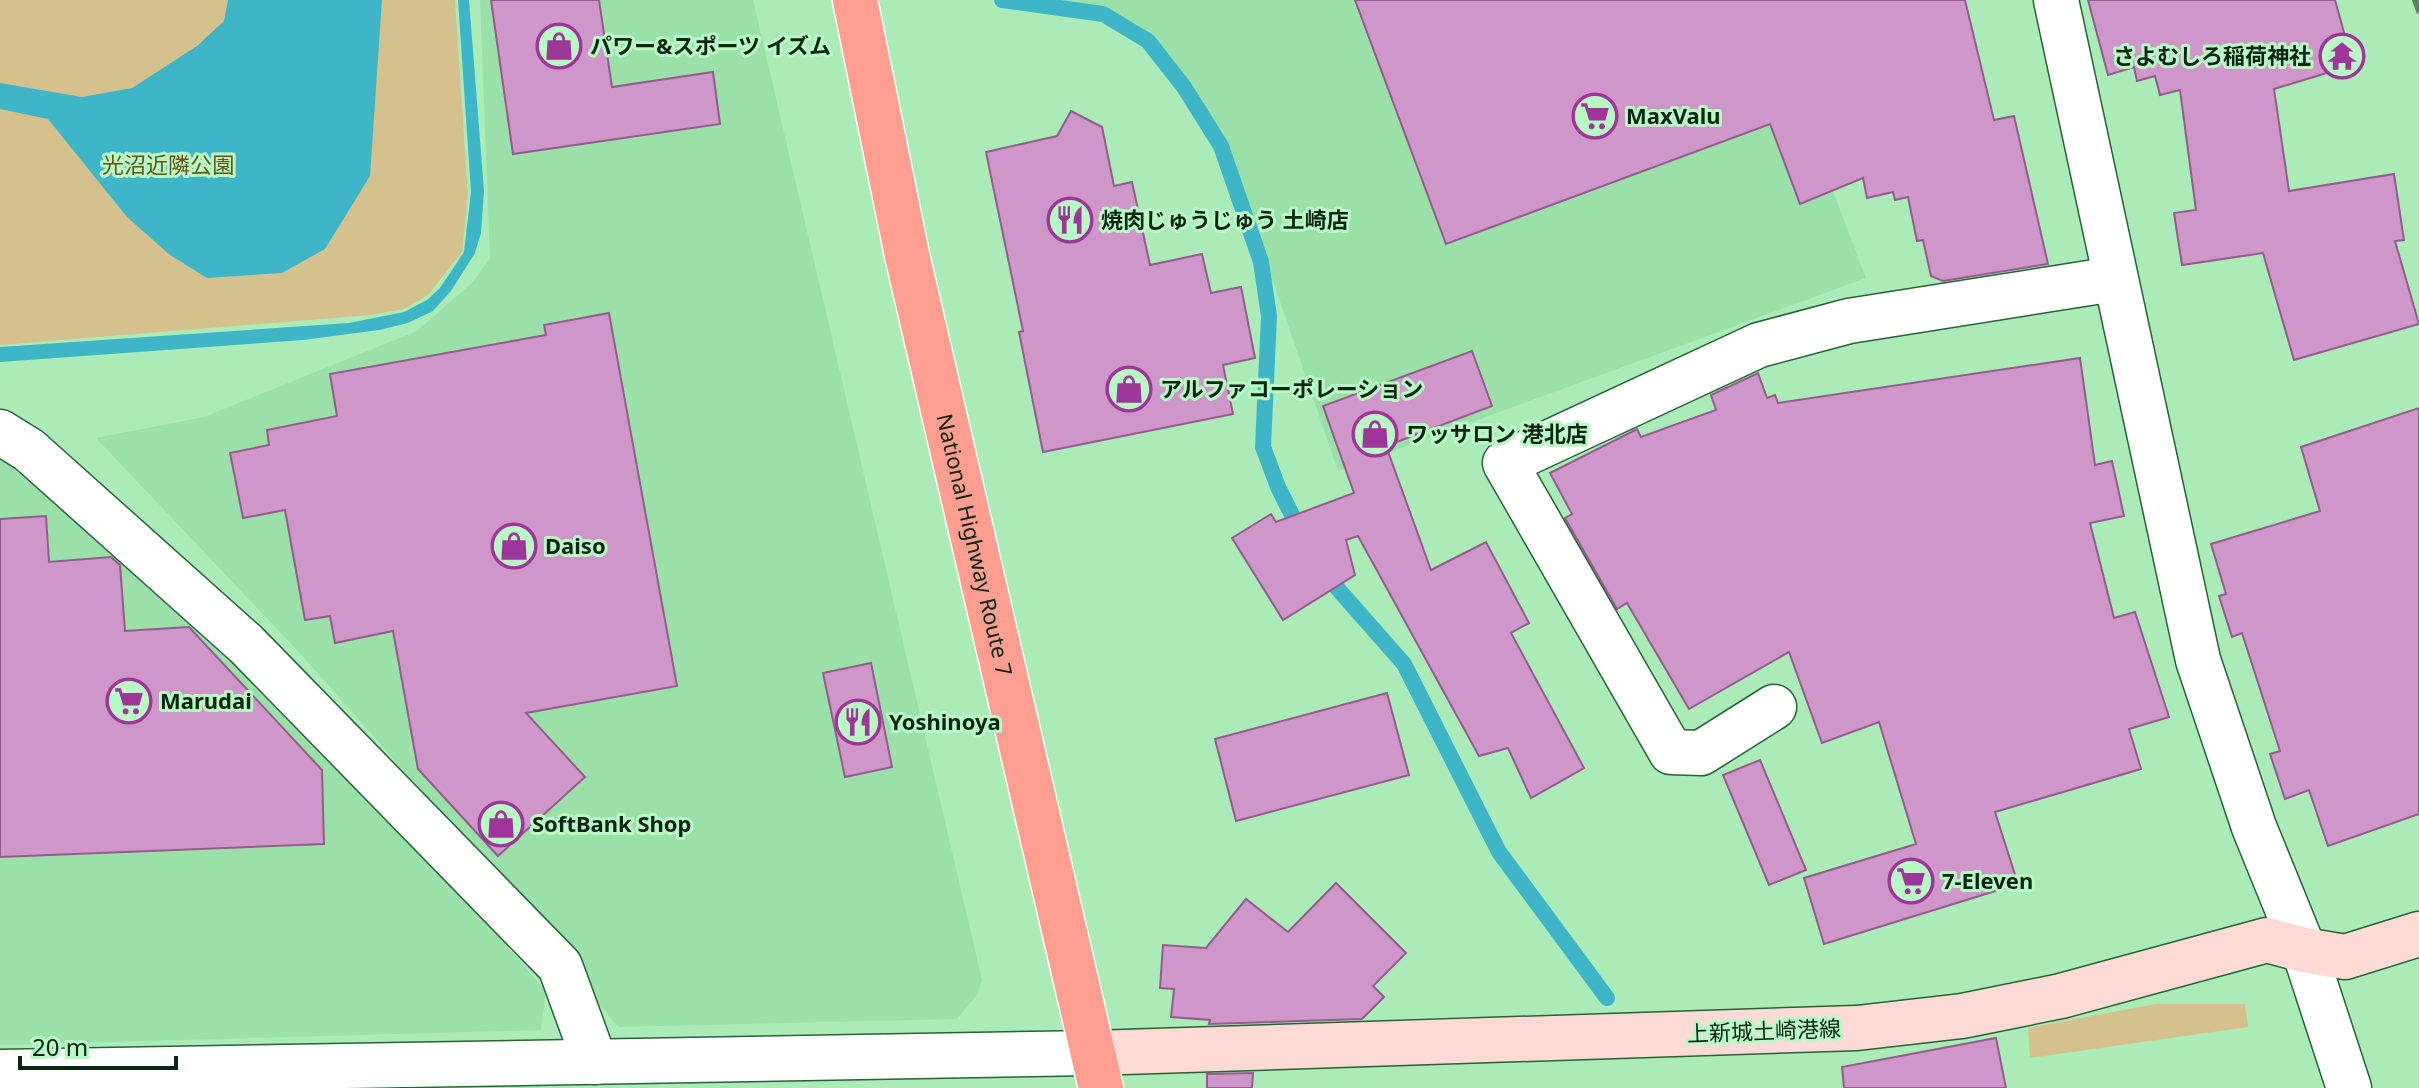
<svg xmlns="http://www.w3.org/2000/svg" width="2419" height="1088" viewBox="0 0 2419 1088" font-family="'Noto Sans','Noto Sans JP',sans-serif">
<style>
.built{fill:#9ae0a8}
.green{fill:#d5c18e}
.water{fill:#3fb6c8}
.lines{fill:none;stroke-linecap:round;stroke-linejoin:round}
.stream{stroke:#3fb6c8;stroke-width:16}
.building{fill:#cf96ca;stroke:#925d8d;stroke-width:2}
.minor-casing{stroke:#266337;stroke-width:47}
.tertiary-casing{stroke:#266337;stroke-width:47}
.secondary-casing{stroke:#266337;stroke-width:47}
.trunk-casing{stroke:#fff;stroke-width:47}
.minor{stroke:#fff;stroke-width:44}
.tertiary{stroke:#fff;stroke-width:44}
.secondary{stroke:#fedad5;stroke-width:44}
.trunk{stroke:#fe9e90;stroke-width:44}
.rail{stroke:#578360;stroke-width:6}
.labels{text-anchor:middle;stroke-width:6;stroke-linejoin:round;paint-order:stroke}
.poi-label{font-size:22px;font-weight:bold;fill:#0c2613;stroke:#b8f8c4;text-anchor:start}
.park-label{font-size:22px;fill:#675315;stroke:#b8f8c4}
.street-label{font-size:22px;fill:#0c2613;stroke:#b8f8c4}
</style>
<rect width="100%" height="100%" fill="#abebb7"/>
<g class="built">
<path d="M 480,0 L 753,0 L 982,980 L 977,995 L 957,1019 L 618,1027 L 377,740 L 297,650 L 96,438 L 204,417 L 417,331 L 474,281 L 490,258 Z"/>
<path d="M 1054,0 L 1760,0 L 1866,278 L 1338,471 L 1222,131 L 1157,44 L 1116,14 Z"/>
<path d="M 0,457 L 20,469 L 143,569 L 462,895 L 546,991 L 541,1030 L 0,1045 Z"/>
</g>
<g class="green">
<path d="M 0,0 L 455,0 L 468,194 L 462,252 L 428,295 L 404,309 L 371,315 L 0,345 Z"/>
<path d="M 2155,1004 L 2245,1004 L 2248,1027 L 2030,1058 L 2028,1028 Z"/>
</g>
<g class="water">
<path d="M 228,0 L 382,0 L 370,176 L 325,249 L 282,273 L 207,278 L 170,255 L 127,217 L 48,119 L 0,109 L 0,83 L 82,97 L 132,88 L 197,46 L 224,21 Z"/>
<path d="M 458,0 L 469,0 L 484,191 L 481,233 L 475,253 L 451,291 L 433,311 L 408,323 L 379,330 L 303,340 L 0,362 L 0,347 L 349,323 L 404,312 L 427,300 L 440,288 L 464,252 L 471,192 Z"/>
</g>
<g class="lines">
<g class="stream">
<path d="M 1002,0 L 1103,14 L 1148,41 L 1184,87 L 1221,146 L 1261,262 L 1269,316 L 1263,447 L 1278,487 L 1302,535"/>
<path d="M 1323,572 L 1404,664 L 1499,852 L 1607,998"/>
</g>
</g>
<g class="building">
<path d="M 491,0 L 599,0 L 612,87 L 713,72 L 720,124 L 513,154 Z"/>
<path d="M 1355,0 L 1965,0 L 1994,120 L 2014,116 L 2048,264 L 1943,281 L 1931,276 L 1923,240 L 1917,241 L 1908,197 L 1895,200 L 1893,192 L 1867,198 L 1863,178 L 1800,204 L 1770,124 L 1446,244 Z"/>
<path d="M 2088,0 L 2335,0 L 2353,65 L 2274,89 L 2289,191 L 2394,174 L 2404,240 L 2395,241 L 2419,324 L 2294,360 L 2263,253 L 2182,265 L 2174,213 L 2196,210 L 2180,90 L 2160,95 L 2155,76 L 2137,81 L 2134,67 L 2108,75 Z"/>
<path d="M 1071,111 L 1102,127 L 1114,186 L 1132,182 L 1150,265 L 1202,254 L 1211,293 L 1241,287 L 1255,358 L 1223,365 L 1233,414 L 1043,452 L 1019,332 L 1023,331 L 986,152 L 1057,136 Z"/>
<path d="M 609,313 L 677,686 L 526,713 L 585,777 L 498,856 L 418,769 L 393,631 L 335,643 L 330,616 L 305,620 L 285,510 L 243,518 L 230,453 L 269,445 L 267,430 L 337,416 L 330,374 L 546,335 L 544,325 Z"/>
<path d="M 1472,351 L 1492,406 L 1386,446 L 1431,570 L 1486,542 L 1529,623 L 1511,633 L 1584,768 L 1531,798 L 1508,748 L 1479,756 L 1358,536 L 1346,540 L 1355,575 L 1283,620 L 1232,538 L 1271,514 L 1276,522 L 1354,493 L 1323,406 Z"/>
<path d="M 2080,358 L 2095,465 L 2112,461 L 2124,516 L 2090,523 L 2114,618 L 2135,612 L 2169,717 L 2129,729 L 2141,769 L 1995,812 L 2018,884 L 1824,944 L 1804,878 L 1916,844 L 1879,722 L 1822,743 L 1789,652 L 1689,709 L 1627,603 L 1617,609 L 1565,518 L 1572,514 L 1550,473 L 1637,429 L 1641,437 L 1716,410 L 1711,395 L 1758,373 L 1767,398 L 1775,395 L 1778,403 Z"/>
<path d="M 2419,408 L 2419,814 L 2328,846 L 2309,790 L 2285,799 L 2270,754 L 2280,751 L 2242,633 L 2232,637 L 2219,596 L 2226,594 L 2211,544 L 2320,511 L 2301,447 Z"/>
<path d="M 46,516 L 49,562 L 111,557 L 120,565 L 125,631 L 189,627 L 322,770 L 324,844 L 0,857 L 0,519 Z"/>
<path d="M 871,663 L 892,767 L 845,777 L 823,673 Z"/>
<path d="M 1387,693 L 1409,775 L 1236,821 L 1215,739 Z"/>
<path d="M 1760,760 L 1806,870 L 1769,885 L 1723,775 Z"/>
<path d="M 1336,883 L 1406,953 L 1373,986 L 1384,997 L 1362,1019 L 1209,1024 L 1210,1020 L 1171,1017 L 1174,989 L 1160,988 L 1163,945 L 1206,948 L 1246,899 L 1288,932 Z"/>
<path d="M 1996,1038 L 2006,1088 L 1844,1088 L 1842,1067 Z"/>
<path d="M 1253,1073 L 1252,1088 L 1207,1088 L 1207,1074 Z"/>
</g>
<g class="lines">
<g class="minor-casing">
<g id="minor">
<path d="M 0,432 L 29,450 L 246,644 L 560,966 L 595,1062"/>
<path d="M 1774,707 L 1701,753 L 1671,752 L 1505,463 L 1759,345 L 1849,321 L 2114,279"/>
<path d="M 0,1072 L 1093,1053"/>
</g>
</g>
<g class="tertiary-casing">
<g id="tertiary">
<path d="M 2056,0 L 2198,660 L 2254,827 L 2304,950 L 2349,1088"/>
<path d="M 53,1071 L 57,1088"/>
</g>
</g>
<g class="secondary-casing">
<path id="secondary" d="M 1093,1053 L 1857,1028 L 1962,1016 L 2061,996 L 2267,940 L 2304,950 L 2345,957 L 2419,934"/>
</g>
<g class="trunk-casing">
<g id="trunk">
<path id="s1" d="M 855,0 L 907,255 L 1101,1088"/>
</g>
</g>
<use href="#minor" class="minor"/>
<use href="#tertiary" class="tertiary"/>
<use href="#secondary" class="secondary"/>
<use href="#trunk" class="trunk"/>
<path class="rail" d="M 2415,0 L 2419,11"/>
</g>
<defs>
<g id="shop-ring" transform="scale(2.3)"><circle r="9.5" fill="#b8f8c4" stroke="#9e3699" stroke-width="1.5"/><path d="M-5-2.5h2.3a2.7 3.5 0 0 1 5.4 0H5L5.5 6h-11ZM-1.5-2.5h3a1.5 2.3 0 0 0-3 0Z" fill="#9e3699"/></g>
<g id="temple-ring" transform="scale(2.3)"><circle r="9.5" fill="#b8f8c4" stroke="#9e3699" stroke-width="1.5"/><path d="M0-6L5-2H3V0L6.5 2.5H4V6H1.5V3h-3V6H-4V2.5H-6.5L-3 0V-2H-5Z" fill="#9e3699"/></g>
<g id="supermarket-ring" transform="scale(2.3)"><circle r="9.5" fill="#b8f8c4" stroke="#9e3699" stroke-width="1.5"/><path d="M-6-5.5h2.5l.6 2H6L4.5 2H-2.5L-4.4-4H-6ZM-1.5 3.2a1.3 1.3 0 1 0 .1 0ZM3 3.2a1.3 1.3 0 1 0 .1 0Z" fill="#9e3699"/></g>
<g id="restaurant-ring" transform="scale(2.3)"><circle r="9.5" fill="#b8f8c4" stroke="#9e3699" stroke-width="1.5"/><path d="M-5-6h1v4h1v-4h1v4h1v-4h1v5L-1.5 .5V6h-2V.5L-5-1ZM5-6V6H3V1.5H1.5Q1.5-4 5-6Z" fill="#9e3699"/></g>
</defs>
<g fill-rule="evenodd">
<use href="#shop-ring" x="559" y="46"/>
<use href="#temple-ring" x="2342" y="56"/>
<use href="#supermarket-ring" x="1595" y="116"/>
<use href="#restaurant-ring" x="1070" y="220"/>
<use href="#shop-ring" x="1129" y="389"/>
<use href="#shop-ring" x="1375" y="434"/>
<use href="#shop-ring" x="514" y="546"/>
<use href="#supermarket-ring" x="129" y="701"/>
<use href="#restaurant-ring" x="858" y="722"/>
<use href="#shop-ring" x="501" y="824"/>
<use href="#supermarket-ring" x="1911" y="881"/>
</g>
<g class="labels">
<g class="poi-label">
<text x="590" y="54">パワー&amp;スポーツ イズム</text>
<text x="2311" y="64" text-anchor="end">さよむしろ稲荷神社</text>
<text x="1626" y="124">MaxValu</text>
<text x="1101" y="228">焼肉じゅうじゅう 土崎店</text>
<text x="1160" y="397">アルファコーポレーション</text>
<text x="1406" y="442">ワッサロン 港北店</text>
<text x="545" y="554">Daiso</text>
<text x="160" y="709">Marudai</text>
<text x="889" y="730">Yoshinoya</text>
<text x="532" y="832">SoftBank Shop</text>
<text x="1942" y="889">7-Eleven</text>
</g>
<g class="park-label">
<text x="168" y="173">光沼近隣公園</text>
</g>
<g class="street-label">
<text dy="8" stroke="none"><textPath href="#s1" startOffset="558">National Highway Route 7</textPath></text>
<text transform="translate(1764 1031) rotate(-2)" y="8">上新城土崎港線</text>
</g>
</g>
<path d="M20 1056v12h156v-12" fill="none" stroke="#0c2613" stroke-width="4"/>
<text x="32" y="1056" font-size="24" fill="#0c2613" stroke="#b8f8c4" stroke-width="6" paint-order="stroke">20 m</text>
</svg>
